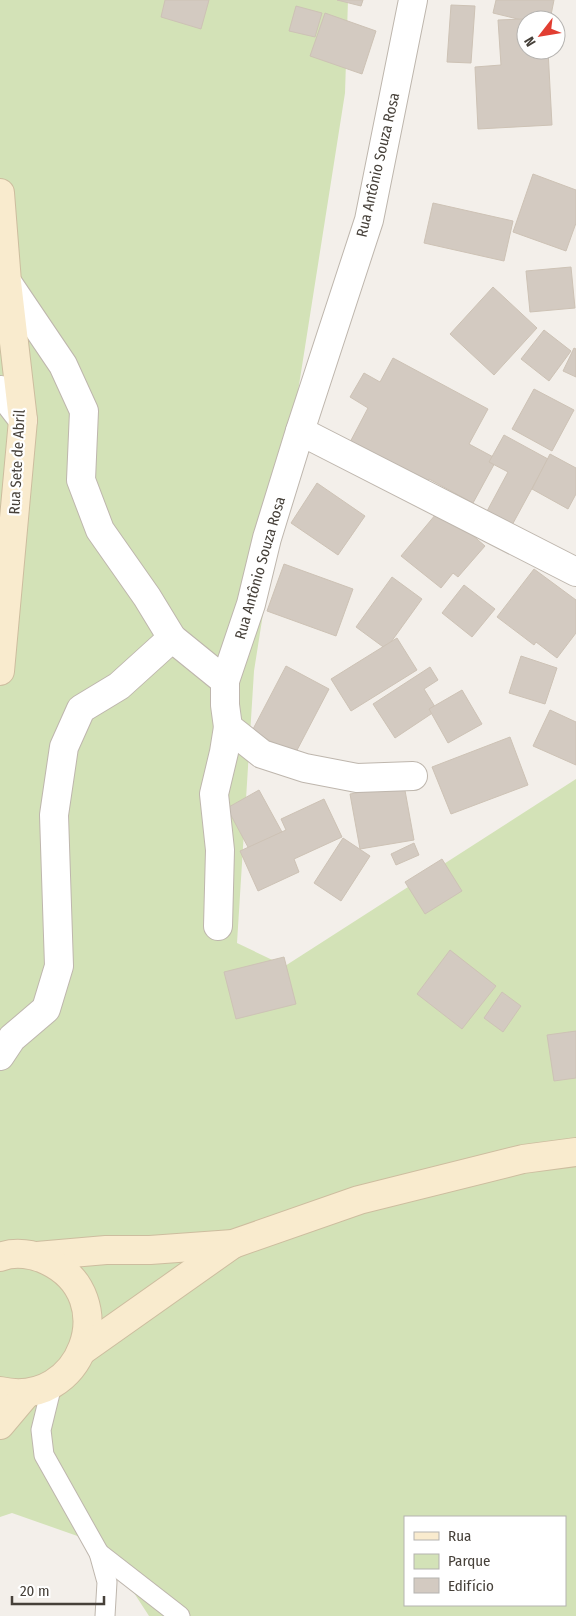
<svg xmlns="http://www.w3.org/2000/svg" width="576" height="1616" font-family="'Fira Sans Condensed',sans-serif">
<rect width="100%" height="100%" fill="#f3efea"/>
<!-- green -->
<path fill="#d3e2b7" fill-rule="evenodd" d="M0 0H348L345 93 254 671 237 943 285 966 576 779V1616H149L103 1545 12 1513 0 1517ZM405 1517H565V1605H405Z"/>
<!-- building -->
<g fill="#d3cac1" stroke="#cdc2b5">
<polygon points="165,0 209,0 201,29 161,17"/>
<polygon points="337,0 363,0 361,6"/>
<polygon points="496,0 554,0 550,20 526,21 493,13"/>
<polygon points="451,5 475,6 471,63 447,62"/>
<polygon points="296,6 322,13 315,37 289,31"/>
<polygon points="325,13 376,31 362,74 310,56"/>
<polygon points="547,18 547,20 526,20 526,50 548,50 552,125 478,129 475,67 501,65 498,20"/>
<polygon points="533,174 576,190 576,223 566,251 513,232"/>
<polygon points="433,203 513,221 504,261 424,243"/>
<polygon points="571,267 575,308 530,312 526,271"/>
<polygon points="493,287 537,328 494,375 450,334"/>
<polygon points="544,330 571,351 549,381 521,359"/>
<polygon points="574,348 576,349 576,377 563,371"/>
<polygon points="393,358 488,409 469,444 497,459 473,503 429,479 425,488 348,446 368,408 350,397 364,373 380,382"/>
<polygon points="534,389 574,410 552,451 512,429"/>
<polygon points="504,435 548,459 511,527 486,513 508,472 489,462"/>
<polygon points="550,454 576,468 576,494 568,509 532,489"/>
<polygon points="317,483 365,516 338,555 291,523"/>
<polygon points="441,508 485,546 458,577 453,573 441,588 401,556"/>
<polygon points="284,564 353,589 336,636 267,611"/>
<polygon points="534,569 576,600 576,633 557,658 536,642 534,645 497,617"/>
<polygon points="392,577 422,599 386,649 356,627"/>
<polygon points="464,585 495,609 472,637 442,613"/>
<polygon points="397,638 417,670 351,711 331,679"/>
<polygon points="521,656 557,668 545,704 509,693"/>
<polygon points="286,666 329,689 295,754 252,731"/>
<polygon points="430,667 438,680 424,689 437,710 395,738 373,704"/>
<polygon points="462,690 482,724 448,743 429,709"/>
<polygon points="550,710 576,722 576,765 533,746"/>
<polygon points="510,737 528,785 451,814 432,767"/>
<polygon points="404,785 414,840 360,849 350,794"/>
<polygon points="259,790 282,832 249,849 227,808"/>
<polygon points="324,799 342,837 294,859 299,872 258,891 240,851 286,830 281,819"/>
<polygon points="343,838 370,856 341,901 314,883"/>
<polygon points="414,843 419,855 396,865 391,854"/>
<polygon points="442,859 462,891 425,914 405,882"/>
<polygon points="450,950 496,986 462,1029 417,994"/>
<polygon points="284,957 296,1004 236,1019 224,972"/>
<polygon points="502,992 521,1006 503,1032 484,1018"/>
<polygon points="576,1031 576,1078 554,1081 547,1035"/>
</g>
<g fill="none" stroke-linecap="round" stroke-linejoin="round">
<!-- service casing -->
<g stroke="#beb6ad" stroke-width="21">
<g id="service">
<polyline points="52,1385 41,1430 44,1455 99,1553 107,1582 105,1616"/>
<polyline points="99,1553 180,1616"/>
</g>
</g>
<!-- minor casing -->
<g stroke="#beb6ad" stroke-width="30">
<g id="minor">
<polyline points="7,282 63,365 84,411 81,480 100,530 147,597 172,638 225,681 251,604 267,538 300,431 369,220 413,0"/>
<polyline points="300,431 576,572"/>
<polyline points="225,681 225,705 228,727 262,754 305,768 357,778 413,776"/>
<polyline points="218,926 220,850 214,794 224,752 228,727"/>
<polyline points="0,1056 12,1038 46,1009 59,966 54,815 64,747 81,709 119,686 172,638"/>
</g>
</g>
<!-- tertiary casing -->
<g stroke="#beb6ad" stroke-width="30">
<polyline id="tertiary" points="0,390 23,420"/>
</g>
<!-- secondary casing -->
<g stroke="#cdbd9f" stroke-width="30">
<g id="secondary">
<polyline points="0,193 7,282 23,420 0,671"/>
<polyline points="37,1256 106,1250 150,1250 233,1244 359,1200 523,1159 576,1152"/>
<path d="M0 1257C15 1251 34 1254 48 1261 123 1297 82 1410 0 1391"/>
<polyline points="83,1350 233,1244"/>
<polyline points="0,1425 27,1393"/>
</g>
</g>
<!-- service -->
<use href="#service" stroke="#fff" stroke-width="19"/>
<!-- minor -->
<use href="#minor" stroke="#fff" stroke-width="28"/>
<!-- tertiary -->
<use href="#tertiary" stroke="#fff" stroke-width="28"/>
<!-- secondary -->
<use href="#secondary" stroke="#f9ebce" stroke-width="28"/>
</g>
<g text-anchor="middle" stroke-width="4.5" stroke-linejoin="round" paint-order="stroke">
<!-- street labels -->
<g font-size="15" fill="#464039" stroke="#fff">
<text transform="translate(378 165) rotate(-77)" y="5">Rua Antônio Souza Rosa</text>
<text transform="translate(17 462) rotate(-87)" y="5">Rua Sete de Abril</text>
<text transform="translate(260 568) rotate(-74)" y="5">Rua Antônio Souza Rosa</text>
</g>
</g>
<!-- legend -->
<rect x="404" y="1516" width="162" height="90" fill="#ffffff" stroke="#b5b3b0"/>
<rect x="414" y="1532" width="25" height="8" fill="#f9ebce" stroke="#b5b3b0"/>
<text x="448" y="1541" font-size="15" fill="#464039">Rua</text>
<rect x="414" y="1554" width="25" height="15" fill="#d3e2b7" stroke="#b5b3b0"/>
<text x="448" y="1566" font-size="15" fill="#464039">Parque</text>
<rect x="414" y="1578" width="25" height="15" fill="#d3cac1" stroke="#b5b3b0"/>
<text x="448" y="1591" font-size="15" fill="#464039">Edifício</text>
<!-- north arrow -->
<g transform="translate(541 35) rotate(239)"><circle r="24" fill="#ffffff" stroke="#b5b3b0"/>
<path d="M0-4L9 19L0 12L-9 19Z" fill="#e13e32"/>
<text y="-8" font-size="14" font-weight="bold" text-anchor="middle" fill="#464039">N</text>
</g>
<!-- scale -->
<path d="M12 1596v8h92v-8" fill="none" stroke="#464039" stroke-width="2.5"/>
<text x="20" y="1596" font-size="15" fill="#464039" stroke="#ffffff" stroke-width="4" paint-order="stroke">20 m</text>
</svg>
